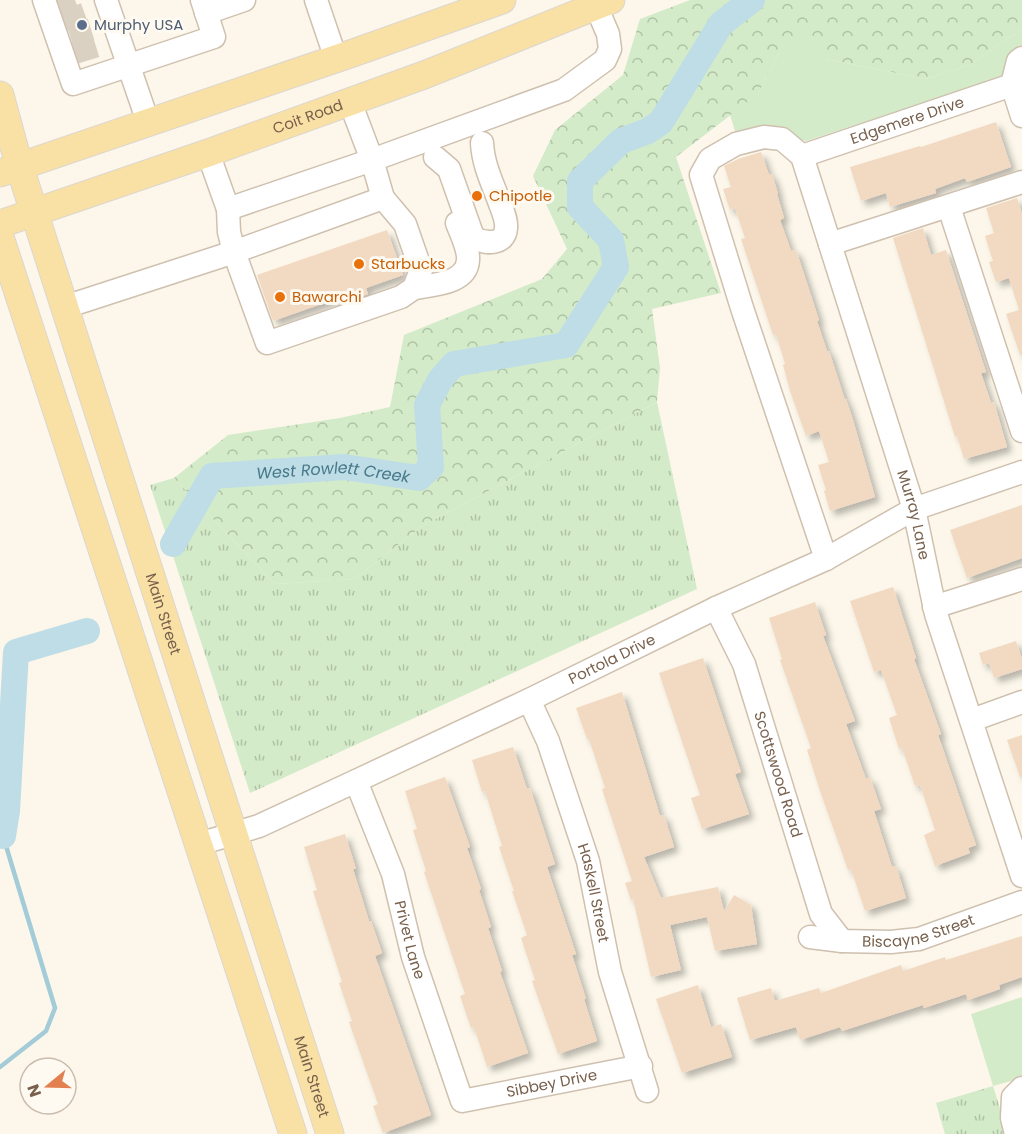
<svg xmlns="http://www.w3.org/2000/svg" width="1022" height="1134" font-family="Poppins,sans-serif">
<defs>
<pattern id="grass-tufts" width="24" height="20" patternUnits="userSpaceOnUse" patternTransform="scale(1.5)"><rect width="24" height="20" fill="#d3ebc8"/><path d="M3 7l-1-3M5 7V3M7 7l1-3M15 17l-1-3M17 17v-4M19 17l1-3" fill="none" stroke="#b0c2a5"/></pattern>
<pattern id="forest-crowns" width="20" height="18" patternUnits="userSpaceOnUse" patternTransform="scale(1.5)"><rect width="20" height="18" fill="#d3ebc8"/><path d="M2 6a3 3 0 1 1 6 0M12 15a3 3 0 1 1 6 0" fill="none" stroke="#b0c2a5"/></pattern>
<filter id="shadow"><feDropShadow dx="5" dy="5" stdDeviation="3" flood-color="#0004"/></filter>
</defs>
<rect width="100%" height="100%" fill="#fcf7ea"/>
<!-- grass -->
<g fill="url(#grass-tufts)">
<polygon points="657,402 697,589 250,793 150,485 174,478 275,584 354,579 422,526"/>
<polygon points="993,1086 1008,1134 945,1134 936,1103"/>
</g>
<!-- forest -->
<polygon fill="url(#forest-crowns)" points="690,0 1022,0 1022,30 1009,37 972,64 926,79 826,59 779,53 758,94 676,157 721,293 652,309 660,368 657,402 422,526 354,579 275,584 174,478 228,435 340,418 390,407 404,335 542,279 567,249 533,176 555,130 623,75 640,19"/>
<!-- park -->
<g fill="#d3ebc8">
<polygon points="809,29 826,59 926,79 972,64 1009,37 1022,30 1022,58 1002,77 806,141 735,131 730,115 758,94 779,53"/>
<polygon points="1022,997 1022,1078 993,1086 971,1014"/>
</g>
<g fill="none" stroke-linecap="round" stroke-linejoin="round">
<!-- stream -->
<polyline stroke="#a4cbd8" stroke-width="4.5" points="0,1067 46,1031 55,1008 3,836"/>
<!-- river -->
<g stroke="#bedde6" stroke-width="26">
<path id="s1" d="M173 544 212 476 344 467 419 478 431 467 427 405 440 380 454 364 566 345 616 267 611 240 580 207V181L621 141 648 131 661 122 721 24 752 0"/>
<polyline points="3,836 7,811 16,652 87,631"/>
</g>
</g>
<!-- building -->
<g fill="#f2d9c2" filter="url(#shadow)">
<polygon points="996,122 1011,167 967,182 965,178 935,189 936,193 890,207 886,193 861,201 850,167 920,146 921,147"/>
<polygon points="761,152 769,175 772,174 778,194 777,194 784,218 780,220 791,251 796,250 819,320 817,321 827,351 829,351 845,400 846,399 853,420 875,497 830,511 824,491 826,490 818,465 829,462 819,431 806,436 790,391 783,365 785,364 776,334 773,335 741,239 745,238 735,208 730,210 723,189 731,187 724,166 738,159"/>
<polygon points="1017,198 1022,214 1022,355 1020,355 1006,314 1019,310 1009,278 996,282 989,262 993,261 985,236 994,233 986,208"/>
<polygon points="923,228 931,255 946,250 986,372 981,373 991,403 994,402 1007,447 964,459 957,436 955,437 893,238"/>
<polygon points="387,230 403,275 366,288 368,294 349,301 347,295 273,321 257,275"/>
<polygon points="1022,505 1022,558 967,578 950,530"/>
<polygon points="893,587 916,658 914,659 941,734 938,735 976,845 968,848 970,853 935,866 924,835 935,830 920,785 915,786 902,748 899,749 889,718 897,715 881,670 874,672 850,601"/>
<polygon points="815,602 826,635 823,636 855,721 846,724 866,779 870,777 881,809 874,811 892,867 896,866 906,898 865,911 851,869 848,870 821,794 807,750 811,748 780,660 782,659 769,618"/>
<polygon points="1016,641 1022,659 1022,669 994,678 989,663 983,665 979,653"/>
<polygon points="703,658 741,772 735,774 749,814 702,829 691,798 700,795 659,673"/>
<polygon points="622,692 660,816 664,815 674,847 644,857 661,898 718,887 724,911 734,895 751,905 757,944 715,951 707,917 670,925 681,970 651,977 633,899 631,900 625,883 632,881 602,789 605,788 589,739 587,739 576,708"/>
<polygon points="1022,735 1022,777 1020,777 1007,740"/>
<polygon points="513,747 527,789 530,788 555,864 547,867 576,954 572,955 586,999 584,999 597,1041 558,1054 532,981 535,980 521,938 527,935 512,891 514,891 499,847 502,846 485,791 482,792 472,760"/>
<polygon points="445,777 470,847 467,848 481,889 479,890 491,927 488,928 502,971 500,972 528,1053 487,1067 474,1027 471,1028 460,996 465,994 424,872 426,871 413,830 417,829 405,791"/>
<polygon points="345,834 356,869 353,869 369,921 371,921 382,953 375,956 431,1115 383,1133 373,1106 378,1104 349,1022 352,1021 339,983 342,982 313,891 317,890 304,847"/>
<polygon points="1022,936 1022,977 999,985 1000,989 968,1000 966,994 924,1008 923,1005 842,1031 840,1027 800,1040 796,1027 750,1040 737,998 771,988 775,1001 819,988 821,993 901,965 903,971 945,957 946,960"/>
<polygon points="698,985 711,1027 721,1024 732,1057 682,1073 656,999"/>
</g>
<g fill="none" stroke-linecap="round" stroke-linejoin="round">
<!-- minor-tunnel -->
<g stroke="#dbd1c3" stroke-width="22" stroke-dasharray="22 11" stroke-linecap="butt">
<polyline points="59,6 75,0"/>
<polyline points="64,21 89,12"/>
<polyline points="70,36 95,28"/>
<polyline points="75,53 101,45"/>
</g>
<!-- minor casing -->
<g stroke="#cfc0af" stroke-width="25">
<g id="minor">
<polyline points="44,0 73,84 214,37 202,0"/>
<polyline points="106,0 148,122"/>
<polyline points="316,0 336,59"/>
<polyline points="206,13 244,0"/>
<polyline points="1012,85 1022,116"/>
<polyline points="1012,85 1018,61 1022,58"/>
<polyline points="350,102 372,160 383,198"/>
<path id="s2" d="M802 156 914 509 936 614 1022 876"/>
<polyline points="802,156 782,139 764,137 736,144 710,159 701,175 742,308 826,559"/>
<path id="s3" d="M802 156 1012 85"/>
<path d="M435 157 449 169 473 237C484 244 505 246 506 228 507 219 502 210 499 201 492 182 483 164 482 143"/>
<polyline points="949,207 1022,431"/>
<polyline points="228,209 372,160 564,90 605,60 610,49 608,34 596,6"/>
<polyline points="830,244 1022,182"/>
<path d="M414 288C431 285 467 284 468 260 469 249 461 234 457 223"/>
<polyline points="65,307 234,252 383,198 405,224 421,270 414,288 401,297 267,343 234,252 229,232 228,209 208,153"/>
<polyline points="934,607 1022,579"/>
<path id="s4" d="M716 608 744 664 821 914 842 941"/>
<path id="s5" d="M529 700 548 741 588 861 610 972 647 1091"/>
<polyline points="972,720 1022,702"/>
<path id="s6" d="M356 781 393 874 413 957 462 1101 641 1066"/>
<path id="s7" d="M199 844 259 826 356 781 529 700 716 608 826 559 914 509 1022 472"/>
<path id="s8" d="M810 937 842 941 891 942 919 939 1022 902"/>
<polyline points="1016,1134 1012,1118 1013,1097 1022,1088"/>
</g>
</g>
<!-- major casing -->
<g stroke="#dcd6d1" stroke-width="29">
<g id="major">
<path id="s9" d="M0 95 19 165 330 1134"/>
<polyline points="0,173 353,53 502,0"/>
<path id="s10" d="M0 224 208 153 424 75 611 0"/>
<polyline points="0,237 293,1134"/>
</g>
</g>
<!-- minor -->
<use href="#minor" stroke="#fff" stroke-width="22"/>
<!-- major -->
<use href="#major" stroke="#f9e1a5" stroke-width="27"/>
</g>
<!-- markers -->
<circle fill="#5c6f8a" stroke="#fffaf1" stroke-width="2" cx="82" cy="25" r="6"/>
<g fill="#e8710a" stroke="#fffaf1" stroke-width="2">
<circle cx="477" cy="196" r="6"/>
<circle cx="359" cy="264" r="6"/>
<circle cx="280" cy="297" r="6"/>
</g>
<g text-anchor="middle" stroke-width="6" stroke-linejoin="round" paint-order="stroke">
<!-- service labels -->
<g font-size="15" fill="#4e5e75" stroke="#fffaf1" text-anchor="start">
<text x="94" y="30">Murphy USA</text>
</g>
<!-- street labels -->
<g font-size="15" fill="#78604d" stroke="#fffaf1">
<text dy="5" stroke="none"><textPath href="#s10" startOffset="326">Coit Road</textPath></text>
<text dy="5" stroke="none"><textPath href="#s3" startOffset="111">Edgemere Drive</textPath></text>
<text dy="5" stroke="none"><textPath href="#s2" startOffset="376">Murray Lane</textPath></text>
<text dy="5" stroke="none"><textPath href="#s9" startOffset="544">Main Street</textPath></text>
<text dy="5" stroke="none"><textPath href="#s7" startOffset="453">Portola Drive</textPath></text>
<text dy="5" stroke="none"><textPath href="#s4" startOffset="178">Scottswood Road</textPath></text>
<text dy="5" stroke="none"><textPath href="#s5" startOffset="204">Haskell Street</textPath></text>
<text dy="5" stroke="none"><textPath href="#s8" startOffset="110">Biscayne Street</textPath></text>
<text dy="5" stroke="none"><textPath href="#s6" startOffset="168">Privet Lane</textPath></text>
<text dy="5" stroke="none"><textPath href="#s9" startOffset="1030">Main Street</textPath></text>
<text dy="5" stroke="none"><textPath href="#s6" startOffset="429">Sibbey Drive</textPath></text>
</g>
<!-- food labels -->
<g font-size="15" fill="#c56008" stroke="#fffaf1" text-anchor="start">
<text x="489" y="201">Chipotle</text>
<text x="371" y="269">Starbucks</text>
<text x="292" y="302">Bawarchi</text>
</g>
<!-- water labels -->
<g font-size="16" font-style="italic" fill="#47798b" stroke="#fffaf1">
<text dy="6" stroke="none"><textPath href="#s1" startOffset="200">West Rowlett Creek</textPath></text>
</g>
</g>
<!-- north arrow -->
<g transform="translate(48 1086) rotate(251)"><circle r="28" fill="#fffaf1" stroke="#c9bcaf" stroke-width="1.5"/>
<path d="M0-4.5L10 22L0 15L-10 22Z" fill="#e38052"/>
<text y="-9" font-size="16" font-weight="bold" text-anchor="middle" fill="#78604d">N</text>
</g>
</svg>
